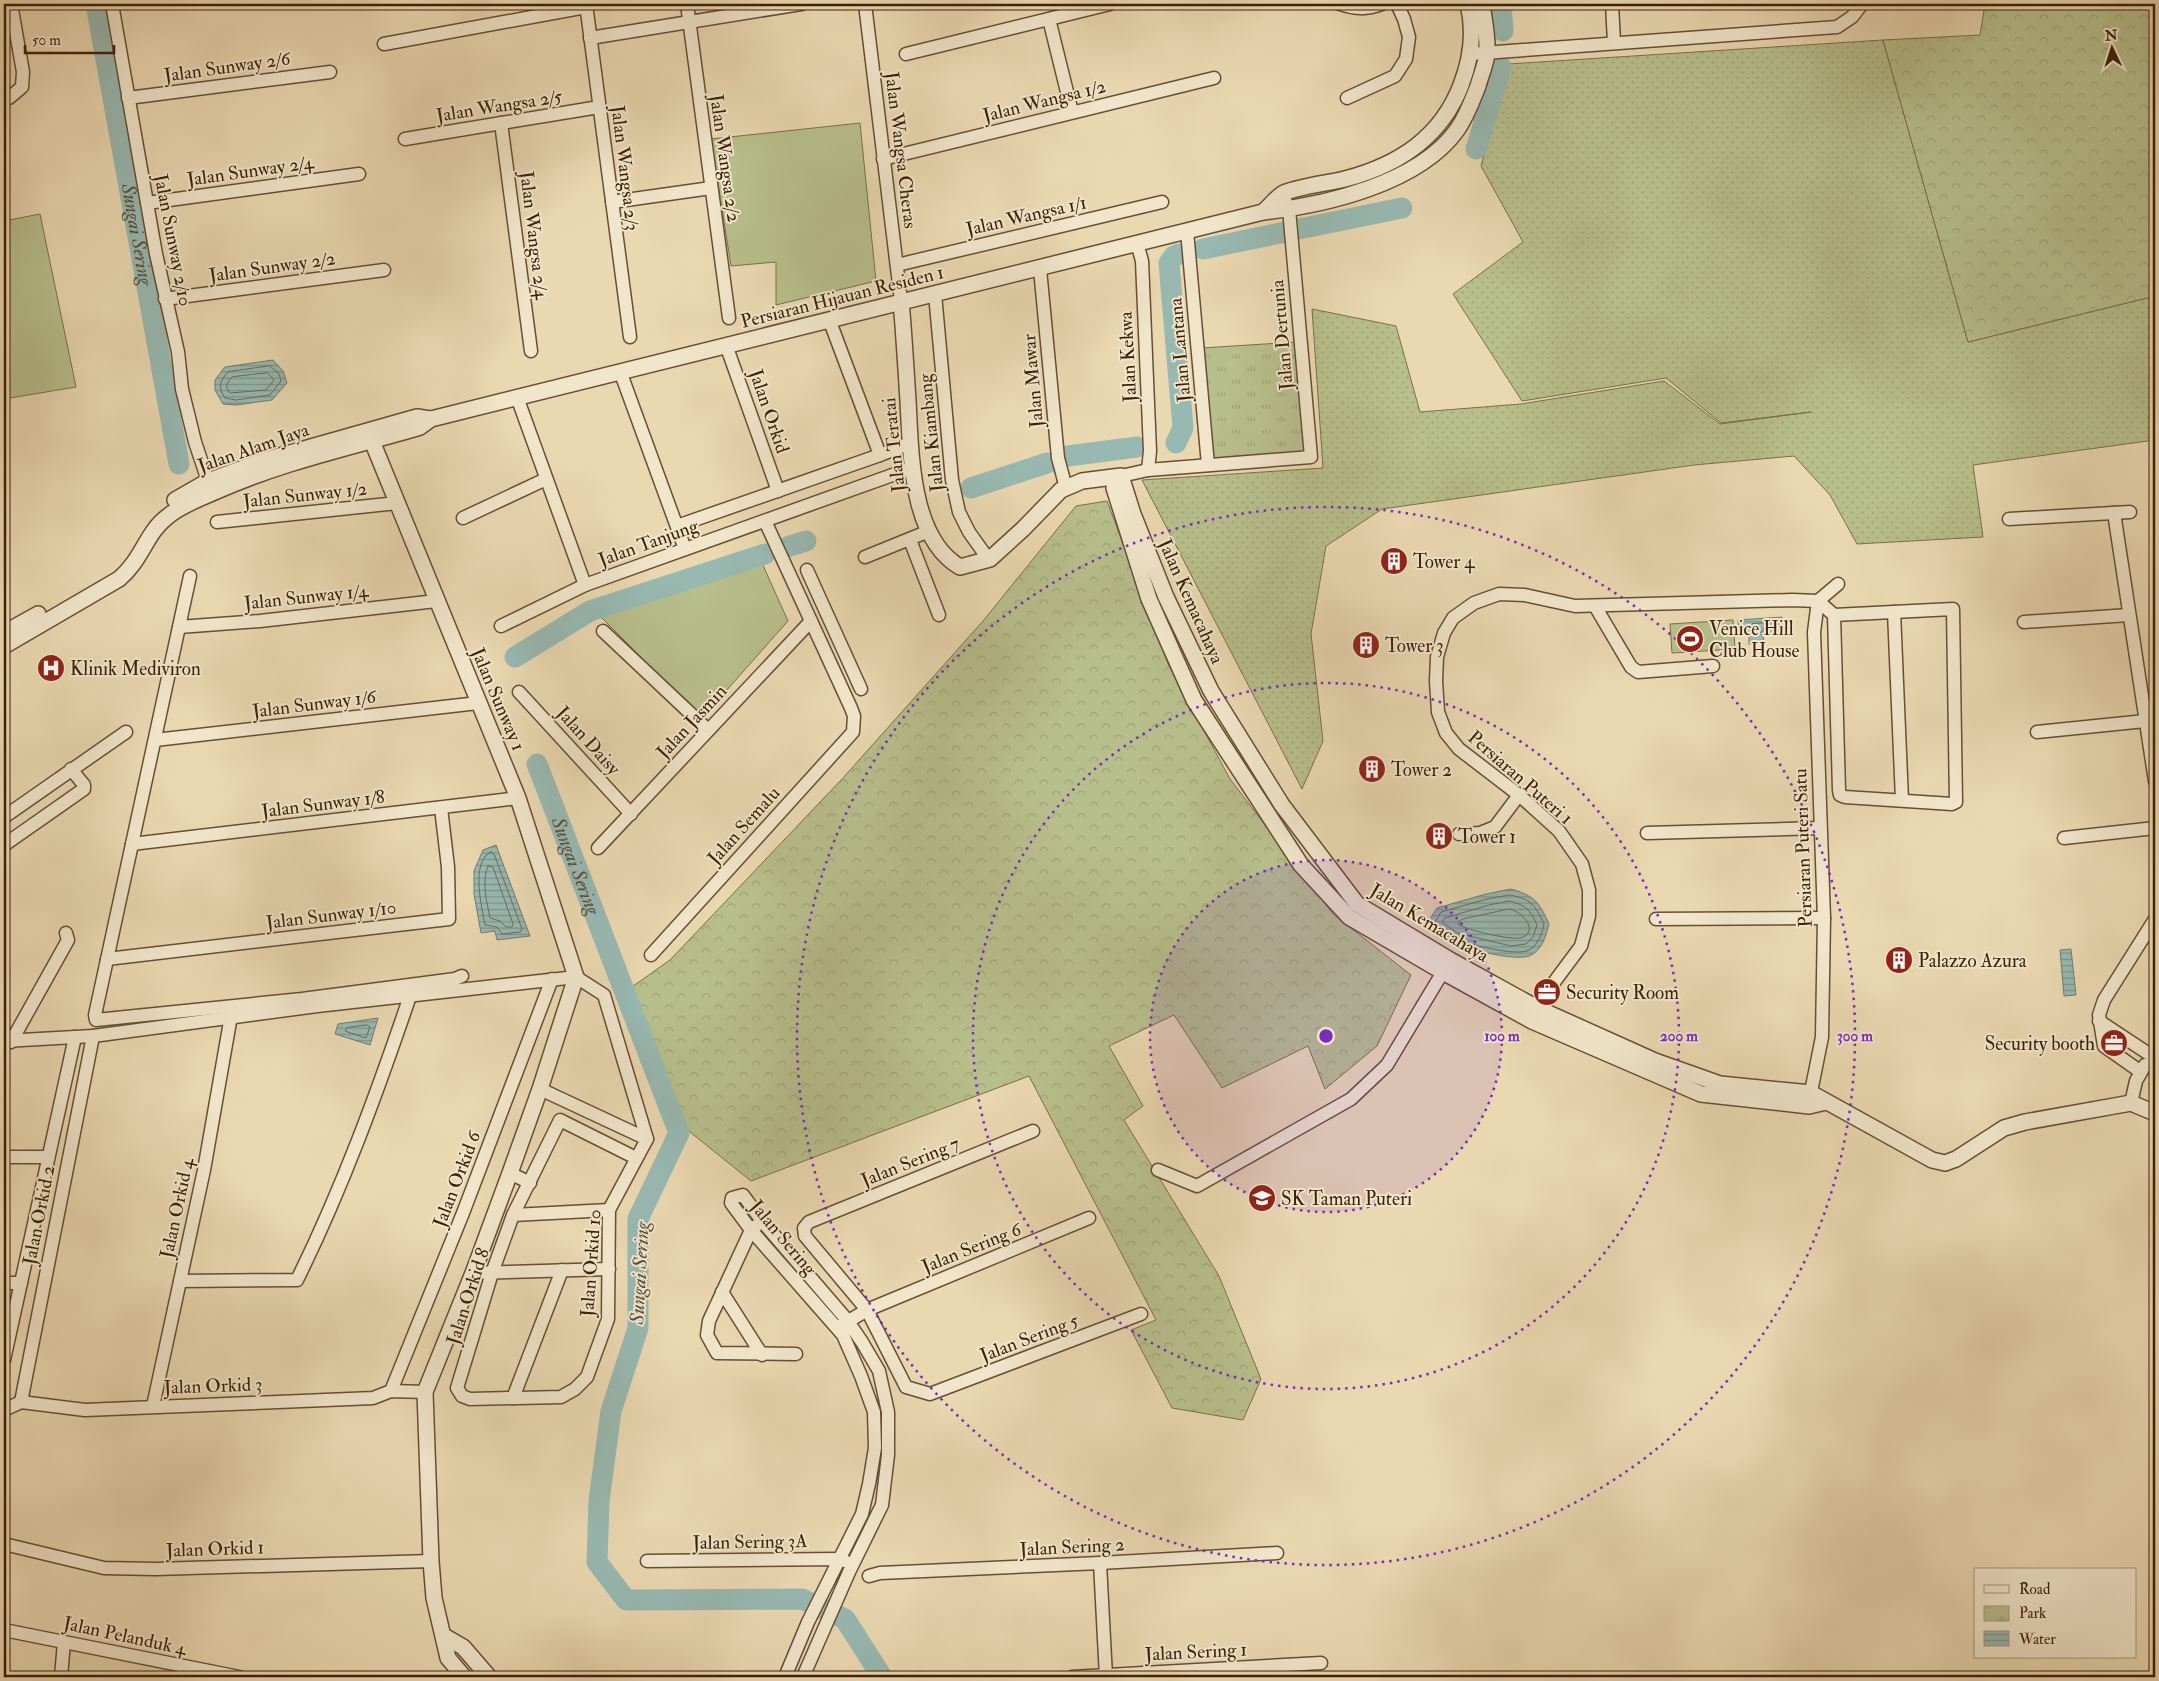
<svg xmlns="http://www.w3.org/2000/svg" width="2159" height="1681" font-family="'IM FELL Double Pica',serif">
<defs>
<pattern id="grass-dots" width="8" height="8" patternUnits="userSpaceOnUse" patternTransform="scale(1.25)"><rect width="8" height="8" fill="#b7bf8c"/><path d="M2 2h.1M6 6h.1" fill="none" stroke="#9ea477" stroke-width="1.8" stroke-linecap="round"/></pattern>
<pattern id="forest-crowns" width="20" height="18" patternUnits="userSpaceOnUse" patternTransform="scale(1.25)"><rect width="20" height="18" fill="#b7bf8c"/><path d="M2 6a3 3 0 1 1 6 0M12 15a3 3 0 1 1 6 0" fill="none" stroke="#9ea477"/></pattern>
<pattern id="park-tufts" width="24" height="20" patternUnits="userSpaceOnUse" patternTransform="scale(1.25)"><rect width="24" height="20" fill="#b7bf8c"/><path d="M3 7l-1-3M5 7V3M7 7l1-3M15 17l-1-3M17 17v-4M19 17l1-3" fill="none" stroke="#9ea477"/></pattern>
<pattern id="water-rules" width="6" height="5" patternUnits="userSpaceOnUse" patternTransform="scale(1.25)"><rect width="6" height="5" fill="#98b9b2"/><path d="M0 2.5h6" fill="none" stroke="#7d968f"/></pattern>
</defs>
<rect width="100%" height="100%" fill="#ead8b1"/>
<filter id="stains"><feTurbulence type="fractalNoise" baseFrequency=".004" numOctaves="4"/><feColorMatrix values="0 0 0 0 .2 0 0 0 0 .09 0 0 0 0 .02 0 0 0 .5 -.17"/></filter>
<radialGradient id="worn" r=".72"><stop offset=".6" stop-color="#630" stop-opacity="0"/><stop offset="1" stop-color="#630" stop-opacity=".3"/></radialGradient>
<!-- grass -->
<polygon fill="url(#grass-dots)" stroke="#7a704a" points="1883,40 1968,342 2155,296 2155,440 1973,465 1983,537 1857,544 1830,495 1794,456 1694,465 1382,509 1326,546 1311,634 1323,741 1302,789 1142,480 1323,468 1312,309 1396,326 1420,412 1521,404 1664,381 1720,424 1811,412 1721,423 1666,378 1522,401 1453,294 1523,242 1481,166 1508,64"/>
<!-- forest -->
<g fill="url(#forest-crowns)" stroke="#7a704a">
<polygon points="1985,4 2155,4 2155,296 1968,342 1883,40 1980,35"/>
<polygon points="1107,501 1169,666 1230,779 1333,914 1411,975 1377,1046 1325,1089 1308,1046 1222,1088 1174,1015 1109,1046 1143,1106 1124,1120 1219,1276 1261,1379 1243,1420 1172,1408 1131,1330 1156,1320 1029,1076 751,1181 685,1128 629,989 670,960 843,778 983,621 1076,506"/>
</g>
<!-- park -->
<polygon fill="url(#park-tufts)" stroke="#7a704a" points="1296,342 1307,454 1211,461 1202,348"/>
<!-- pitch -->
<g fill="#b7bf8c" stroke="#7a704a">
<polygon points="860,123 876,281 776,305 776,262 731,266 711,139"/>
<polygon points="40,214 76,387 4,399 4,221"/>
<polygon points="761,561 788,621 702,718 599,615"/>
<polygon points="1733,620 1735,649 1672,653 1670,624"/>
</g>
<!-- water -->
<g fill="url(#water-rules)" stroke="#747c6e">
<polygon points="273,360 283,371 287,383 272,400 236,405 223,404 215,390 215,380 225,367"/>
<polygon points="1782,617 1784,634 1763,635 1764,643 1749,644 1749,633 1739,633 1738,620"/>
<polygon points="496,845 530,936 497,940 495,931 481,933 474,894 474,871 483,850"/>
<path d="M1511 889C1535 896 1539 902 1549 924 1546 936 1542 951 1529 956 1511 962 1446 945 1434 931 1432 928 1430 923 1429 920L1437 908 1486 894Z"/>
<polygon points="2071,949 2076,995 2064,996 2060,950"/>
<polygon points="378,1018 370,1045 335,1034 338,1024"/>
</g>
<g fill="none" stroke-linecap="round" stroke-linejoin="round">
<!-- shore -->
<g stroke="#6a6c5d" stroke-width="1">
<path d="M270 366 279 374 281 381 270 395 236 400 225 398C218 387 219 382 228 372Z"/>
<path d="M268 373 274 380 266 390 230 393C225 387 226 383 232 377Z"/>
<polygon points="1775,622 1778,624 1777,629 1763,630 1757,636 1750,627 1752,624"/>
<path d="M491 852 494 854 522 929 520 932 502 934 497 927 485 925C482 908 470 861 491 852Z"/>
<path d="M488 866 493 867 513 924 512 927H506L500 921 490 918C487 902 481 882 488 866Z"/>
<path d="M1510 895C1531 899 1535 905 1544 924 1542 934 1538 945 1529 950 1516 957 1469 944 1456 939 1448 936 1439 929 1435 922L1441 912 1487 899Z"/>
<path d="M1510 901C1525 905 1531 910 1537 925L1533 937 1526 944 1511 946 1457 933 1442 922 1445 918 1489 905Z"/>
<path d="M1510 909C1525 913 1539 933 1520 938 1510 940 1466 930 1458 924L1459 921 1463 919Z"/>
<polygon points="367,1025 370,1027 366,1038 345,1031 347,1028"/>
</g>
<!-- river -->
<g stroke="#98b9b2" stroke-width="21">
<path id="s1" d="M96 4 179 464"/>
<polyline points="1501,4 1503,31"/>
<polyline points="1476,149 1501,67"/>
<polyline points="1299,229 1402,208"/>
<polyline points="1203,249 1285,232"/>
<polyline points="1176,443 1183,428 1169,263 1174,256 1180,254"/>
<polyline points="1068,456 1137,447"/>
<polyline points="971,488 1047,463"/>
<polyline points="787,547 806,541"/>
<polyline points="515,657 590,611 765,554"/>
<path id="s2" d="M537 764 679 1133 638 1219V1328L611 1411 599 1501 597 1562 626 1600 802 1599 845 1619 882 1677"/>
</g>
<!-- minor casing -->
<g stroke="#684e32" stroke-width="15">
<g id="minor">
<polyline points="112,4 156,254 178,352 182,389 195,442 208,481 215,485"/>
<polyline points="586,4 630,337"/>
<polyline points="687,4 729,318"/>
<polyline points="865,4 901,301"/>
<path d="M1340 4C1355 9 1366 10 1382 4"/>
<polyline points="1612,4 1614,42"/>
<polyline points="1049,19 1072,112"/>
<polyline points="590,38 801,4"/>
<polyline points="384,44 586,7"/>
<polyline points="906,54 1110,4"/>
<polyline points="1470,54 1837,27 1852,17 1862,4"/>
<polyline points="128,98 330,72"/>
<polyline points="1347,98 1395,76 1406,59 1409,37 1404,19 1397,4"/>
<polyline points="4,99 9,98 22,87 23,72 11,4"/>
<polyline points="501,123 531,351"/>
<polyline points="405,139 599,107"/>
<polyline points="883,159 1214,78"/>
<polyline points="612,202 711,188"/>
<polyline points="147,203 359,174"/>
<polyline points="1187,231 1208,465"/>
<polyline points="1137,243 1142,261 1150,451 1148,470"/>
<polyline points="897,265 1162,202"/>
<polyline points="1040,269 1058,458 1066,488"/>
<polyline points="935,294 952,480 959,512 969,532 989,560"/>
<polyline points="165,299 384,270"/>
<polyline points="829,319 880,455"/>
<polyline points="726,345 778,491"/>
<polyline points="620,371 685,549"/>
<polyline points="517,397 585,585"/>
<polyline points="1121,476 1148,470 1311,457 1289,209 1285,200"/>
<polyline points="2114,513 2155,781"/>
<polyline points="463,518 546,479"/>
<polyline points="2009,519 2130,512"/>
<polyline points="217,522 397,503"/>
<polyline points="677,526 880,455 911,443"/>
<polyline points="910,540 939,615"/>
<polyline points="865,557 929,531"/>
<polyline points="807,570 861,689"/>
<polyline points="190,576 95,1015 96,1020 302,999 455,979 462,976"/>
<polyline points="1818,601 1834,615 1839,790 1840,795 1845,797 1952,804 1956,802 1953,609 1834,615"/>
<polyline points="1818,601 1838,584"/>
<polyline points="1595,606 1631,667 1638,672 1713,666"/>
<polyline points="1894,612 1902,800"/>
<polyline points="2024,622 2129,615"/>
<polyline points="501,626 585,585 912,468"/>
<polyline points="179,627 260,621 436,601"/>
<polyline points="603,631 708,730"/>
<polyline points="519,692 631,814"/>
<polyline points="2037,732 2145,721"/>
<polyline points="155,740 478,703"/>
<polyline points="4,817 126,732"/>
<polyline points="1647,833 1820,828"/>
<polyline points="1459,834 1480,833 1495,827 1519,795"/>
<polyline points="2064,838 2155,828"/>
<polyline points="132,844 518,798"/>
<polyline points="4,845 84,789 84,785 71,769"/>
<polyline points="598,848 811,621"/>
<polyline points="1656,919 1824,918"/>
<polyline points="651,955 853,732 854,716 851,708 765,521"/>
<polyline points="107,959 449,919 448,867 441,808"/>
<polyline points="1534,1017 1552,985 1581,946 1589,916 1589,890 1582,864 1559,831 1519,795 1459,749 1446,733 1438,712 1436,681 1437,657 1444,633 1453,618 1474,603 1499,594 1525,595 1575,606 1792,600 1818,601"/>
<polyline points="2099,1021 2152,1056"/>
<polyline points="4,1041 93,1036 317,1006 576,977 604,995 647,1139 609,1210 608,1319 587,1377 575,1389 561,1397 470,1399 462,1396 457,1388 492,1273 513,1215 560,1120 636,1158"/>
<polyline points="11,1042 68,940 66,933"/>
<polyline points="2141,1072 2104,1046 2099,1015 2104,1000 2155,919"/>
<polyline points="540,1089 647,1139"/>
<polyline points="1809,1102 1822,1037 1824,918 1814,632 1818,601"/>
<polyline points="2131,1103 2136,1081 2145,1065"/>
<polyline points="1033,1131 809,1222 804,1228 805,1236 867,1310 906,1387 930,1394 1141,1314"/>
<polyline points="4,1157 48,1157"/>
<polyline points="1158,1170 1197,1186 1351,1099 1387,1065 1447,965"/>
<polyline points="510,1173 530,1183"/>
<polyline points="513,1215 609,1210"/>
<polyline points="756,1226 751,1230 709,1321 707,1335 717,1353 796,1354"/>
<polyline points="473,1273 609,1269"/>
<path d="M180 1281 297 1280C342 1189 377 1093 410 996"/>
<polyline points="4,1283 21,1283"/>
<polyline points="722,1292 762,1355"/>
<polyline points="842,1325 867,1310 1089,1218"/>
<polyline points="4,1360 75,1037"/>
<polyline points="391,1391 463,1213 552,979"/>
<polyline points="513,1398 562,1270"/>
<polyline points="21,1402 93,1036"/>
<polyline points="153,1406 204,1170 231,1016"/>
<polyline points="4,1410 21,1402 85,1410 373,1398 391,1391 425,1392"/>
<polyline points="4,1544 104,1568 155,1569 431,1561"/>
<polyline points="647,1561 839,1559 845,1561"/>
<polyline points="1100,1563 1106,1677"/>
<polyline points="869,1576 880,1573 1100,1563 1277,1553"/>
<polyline points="4,1630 239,1677"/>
<polyline points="61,1677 64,1642"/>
<polyline points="785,1677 808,1622 862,1514 869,1484 875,1448 874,1412 861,1376 843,1335 751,1230 731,1203 732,1198 743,1195 762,1221 847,1320 862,1342 879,1371 888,1412 888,1455 882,1505 849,1572 803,1677"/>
<polyline points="1072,1677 1321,1663"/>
</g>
</g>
<!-- tertiary casing -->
<g stroke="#684e32" stroke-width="18">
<g id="tertiary">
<path d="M1263 212C1269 207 1275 199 1282 194 1294 187 1330 183 1345 179 1398 165 1441 138 1461 85 1471 59 1475 32 1468 4"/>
<path d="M901 301C904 335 906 368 908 401 911 452 910 538 960 567L990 559 1023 529 1061 490 1082 481 1121 476 1133 514 1166 597 1211 691 1282 805 1357 904 1450 960 1537 1008 1655 1061 1720 1084 1811 1093 1932 1160 1945 1163 1956 1159 2004 1128 2025 1122 2131 1103 2155 1113"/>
<polyline points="372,441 518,798 576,977 540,1089 510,1173 473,1273 425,1392 431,1561 434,1598 448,1658 464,1677"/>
<polyline points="1114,488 1149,599 1194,700 1301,865 1349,917 1443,972 1532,1021 1701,1094 1809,1106 1826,1102"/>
<polyline points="175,500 208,481 265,460 417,417 430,419"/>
<polyline points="4,633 38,614"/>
<path d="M4 646 119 579C142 560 146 533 167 517 181 505 201 498 217 491 282 462 352 447 420 427L431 419 1263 212C1325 205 1418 184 1457 130 1467 116 1472 101 1478 86 1481 75 1486 64 1487 53 1488 37 1484 19 1482 4"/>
<polyline points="444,1636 463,1647 489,1677"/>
</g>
</g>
<!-- minor -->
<use href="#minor" stroke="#f1e6cc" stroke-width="12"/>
<!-- tertiary -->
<use href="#tertiary" stroke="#f1e6cc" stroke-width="15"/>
</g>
<!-- distance rings -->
<circle cx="1326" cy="1036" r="176" fill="#7b2cbf" fill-opacity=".12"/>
<g fill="none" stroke="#7b2cbf" stroke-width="2.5" stroke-dasharray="2.5 5">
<circle cx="1326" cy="1036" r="176"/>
<circle cx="1326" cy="1036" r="353"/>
<circle cx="1326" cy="1036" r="529"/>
</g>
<!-- icons -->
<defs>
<g id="building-disc" transform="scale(1.4375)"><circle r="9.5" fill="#8f2418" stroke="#f1e6cc"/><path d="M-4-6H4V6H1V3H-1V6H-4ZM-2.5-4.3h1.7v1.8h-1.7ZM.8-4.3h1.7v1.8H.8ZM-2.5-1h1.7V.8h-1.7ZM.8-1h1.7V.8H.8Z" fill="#fff"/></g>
<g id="stadium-disc" transform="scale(1.4375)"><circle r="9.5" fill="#8f2418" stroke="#f1e6cc"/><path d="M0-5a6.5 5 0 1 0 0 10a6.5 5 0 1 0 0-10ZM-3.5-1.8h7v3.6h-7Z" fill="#fff"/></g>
<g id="hospital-disc" transform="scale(1.4375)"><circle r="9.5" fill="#8f2418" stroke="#f1e6cc"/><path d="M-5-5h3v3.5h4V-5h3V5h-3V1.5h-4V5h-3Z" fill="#fff"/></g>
<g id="office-disc" transform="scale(1.4375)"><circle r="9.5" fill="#8f2418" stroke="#f1e6cc"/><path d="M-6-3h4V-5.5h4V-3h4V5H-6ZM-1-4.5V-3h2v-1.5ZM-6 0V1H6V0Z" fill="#fff"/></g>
<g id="school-disc" transform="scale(1.4375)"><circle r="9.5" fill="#8f2418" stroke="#f1e6cc"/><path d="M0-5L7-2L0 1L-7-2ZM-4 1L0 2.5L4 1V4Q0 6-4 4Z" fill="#fff"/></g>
</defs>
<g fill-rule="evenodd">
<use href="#building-disc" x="1394" y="561"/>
<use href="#stadium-disc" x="1690" y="639"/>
<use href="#building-disc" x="1366" y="645"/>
<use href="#hospital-disc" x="51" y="668"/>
<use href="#building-disc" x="1372" y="769"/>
<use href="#building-disc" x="1439" y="836"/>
<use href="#building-disc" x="1899" y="960"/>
<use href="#office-disc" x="1547" y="992"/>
<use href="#office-disc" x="2114" y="1043"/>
<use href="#school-disc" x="1262" y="1198"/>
</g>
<g text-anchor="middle" stroke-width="4" stroke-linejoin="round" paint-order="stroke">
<!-- street labels -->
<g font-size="19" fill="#3d2008" stroke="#f1e6cc">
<text transform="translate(227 66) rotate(-8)" y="7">Jalan Sunway 2/6</text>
<text transform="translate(1044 100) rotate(-14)" y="7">Jalan Wangsa 1/2</text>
<text transform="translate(499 105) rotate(-9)" y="7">Jalan Wangsa 2/5</text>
<text transform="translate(902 150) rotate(83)" y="7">Jalan Wangsa Cheras</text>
<text transform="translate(726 158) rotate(82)" y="7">Jalan Wangsa 2/2</text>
<text transform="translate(626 168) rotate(83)" y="7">Jalan Wangsa 2/3</text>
<text transform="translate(250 170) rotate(-8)" y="7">Jalan Sunway 2/4</text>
<text transform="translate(1026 215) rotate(-13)" y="7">Jalan Wangsa 1/1</text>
<text transform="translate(535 235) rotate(83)" y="7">Jalan Wangsa 2/4</text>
<text transform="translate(174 240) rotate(79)" y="7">Jalan Sunway 2/10</text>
<text transform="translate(272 266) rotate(-8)" y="7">Jalan Sunway 2/2</text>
<text transform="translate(842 296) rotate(-14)" y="7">Persiaran Hijauan Residen 1</text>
<text transform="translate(1281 335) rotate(-95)" y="7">Jalan Dertunia</text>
<text transform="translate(1179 350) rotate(-95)" y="7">Jalan Lantana</text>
<text transform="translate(1127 357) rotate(-93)" y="7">Jalan Kekwa</text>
<text transform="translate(1032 381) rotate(-95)" y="7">Jalan Mawar</text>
<text transform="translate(770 411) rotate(71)" y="7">Jalan Orkid</text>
<text transform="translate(930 433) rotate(-96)" y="7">Jalan Kiambang</text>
<text transform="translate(893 445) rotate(-96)" y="7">Jalan Teratai</text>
<text transform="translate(253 447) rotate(-19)" y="7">Jalan Alam Jaya</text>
<text transform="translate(305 494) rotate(-6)" y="7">Jalan Sunway 1/2</text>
<text transform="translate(648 542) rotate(-20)" y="7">Jalan Tanjung</text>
<text transform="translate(306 596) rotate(-6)" y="7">Jalan Sunway 1/4</text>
<text transform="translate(1192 601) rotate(66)" y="7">Jalan Kemacahaya</text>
<text transform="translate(499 699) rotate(67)" y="7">Jalan Sunway 1</text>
<text transform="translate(314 703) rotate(-7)" y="7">Jalan Sunway 1/6</text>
<text transform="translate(691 721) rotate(-47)" y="7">Jalan Jasmin</text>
<text transform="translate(589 740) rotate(48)" y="7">Jalan Daisy</text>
<text transform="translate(1521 777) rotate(41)" y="7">Persiaran Puteri 1</text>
<text transform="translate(323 803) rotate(-7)" y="7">Jalan Sunway 1/8</text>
<text transform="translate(743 825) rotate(-48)" y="7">Jalan Semalu</text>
<text transform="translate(1802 848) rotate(-92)" y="7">Persiaran Puteri Satu</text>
<text transform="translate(331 914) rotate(-7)" y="7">Jalan Sunway 1/10</text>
<text transform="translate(1430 922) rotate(31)" y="7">Jalan Kemacahaya</text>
<text transform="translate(910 1161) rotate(-22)" y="7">Jalan Sering 7</text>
<text transform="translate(456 1179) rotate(-69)" y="7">Jalan Orkid 6</text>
<text transform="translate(176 1208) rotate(-78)" y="7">Jalan Orkid 4</text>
<text transform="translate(38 1215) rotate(-79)" y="7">Jalan Orkid 2</text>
<text transform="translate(784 1237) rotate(50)" y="7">Jalan Sering</text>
<text transform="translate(971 1247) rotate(-22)" y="7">Jalan Sering 6</text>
<text transform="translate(590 1263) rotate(-86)" y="7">Jalan Orkid 10</text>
<text transform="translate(467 1296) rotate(-72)" y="7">Jalan Orkid 8</text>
<text transform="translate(1029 1337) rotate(-21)" y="7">Jalan Sering 5</text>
<text transform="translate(213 1385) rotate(-2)" y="7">Jalan Orkid 3</text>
<text transform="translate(750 1541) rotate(-1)" y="7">Jalan Sering 3A</text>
<text transform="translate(1072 1546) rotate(-3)" y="7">Jalan Sering 2</text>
<text transform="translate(215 1548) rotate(-2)" y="7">Jalan Orkid 1</text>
<text transform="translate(125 1635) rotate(12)" y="7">Jalan Pelanduk 4</text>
<text transform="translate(1196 1651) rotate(-3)" y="7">Jalan Sering 1</text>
</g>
<!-- poi labels -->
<g font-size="19" fill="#3d2008" stroke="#f1e6cc" text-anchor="start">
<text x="1413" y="568">Tower 4</text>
<text x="1709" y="635">Venice Hill<tspan x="1709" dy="22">Club House</tspan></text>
<text x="1385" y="652">Tower 3</text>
<text x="70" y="675">Klinik Mediviron</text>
<text x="1391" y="776">Tower 2</text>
<text x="1458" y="843">Tower 1</text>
<text x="1918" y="967">Palazzo Azura</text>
<text x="1566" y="999">Security Room</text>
<text x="2095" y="1050" text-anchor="end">Security booth</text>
<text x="1281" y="1205">SK Taman Puteri</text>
</g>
<!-- water labels -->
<g font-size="20" font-style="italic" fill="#584e3b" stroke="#f1e6cc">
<text dy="7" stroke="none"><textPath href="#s1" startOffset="234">Sungai Sering</textPath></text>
<text dy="7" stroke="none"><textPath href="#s2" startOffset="109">Sungai Sering</textPath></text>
<text transform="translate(639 1273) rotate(-87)" y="7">Sungai Sering</text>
</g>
</g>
<circle cx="1326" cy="1036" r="8" fill="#7b2cbf" stroke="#f1e6cc" stroke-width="2.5"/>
<g font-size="15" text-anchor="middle" font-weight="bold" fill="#7b2cbf" stroke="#f1e6cc" stroke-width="4" stroke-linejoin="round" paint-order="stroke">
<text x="1502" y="1041">100 m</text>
<text x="1679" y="1041">200 m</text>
<text x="1855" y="1041">300 m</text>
</g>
<!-- margin -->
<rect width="2159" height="1681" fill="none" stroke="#ead8b1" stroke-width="20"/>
<rect x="5" y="5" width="2149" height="1671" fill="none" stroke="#3d2008" stroke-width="2.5"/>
<rect x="10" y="10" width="2139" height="1661" fill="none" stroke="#3d2008"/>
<!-- legend -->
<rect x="1974" y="1568" width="162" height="90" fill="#f1e6cc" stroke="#a9977e"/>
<rect x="1984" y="1585" width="25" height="8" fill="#f1e6cc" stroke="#a9977e"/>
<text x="2019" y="1594" font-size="15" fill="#3d2008">Road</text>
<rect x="1984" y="1606" width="25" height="15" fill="url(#park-tufts)" stroke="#a9977e"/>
<text x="2019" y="1618" font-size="15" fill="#3d2008">Park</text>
<rect x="1984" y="1631" width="25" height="15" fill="url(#water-rules)" stroke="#a9977e"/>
<text x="2019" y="1644" font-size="15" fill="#3d2008">Water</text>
<!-- north arrow -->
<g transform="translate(2112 48) rotate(356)" stroke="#f1e6cc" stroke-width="4" paint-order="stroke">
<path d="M0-4L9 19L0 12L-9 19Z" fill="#3d2008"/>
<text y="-8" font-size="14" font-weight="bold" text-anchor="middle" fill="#3d2008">N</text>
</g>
<!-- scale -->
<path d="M25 45v8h89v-8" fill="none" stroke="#3d2008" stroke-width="2.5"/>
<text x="32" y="45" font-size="15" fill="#3d2008" stroke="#f1e6cc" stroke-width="4" paint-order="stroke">50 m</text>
<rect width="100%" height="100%" filter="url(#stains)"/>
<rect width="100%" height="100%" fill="url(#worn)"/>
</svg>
